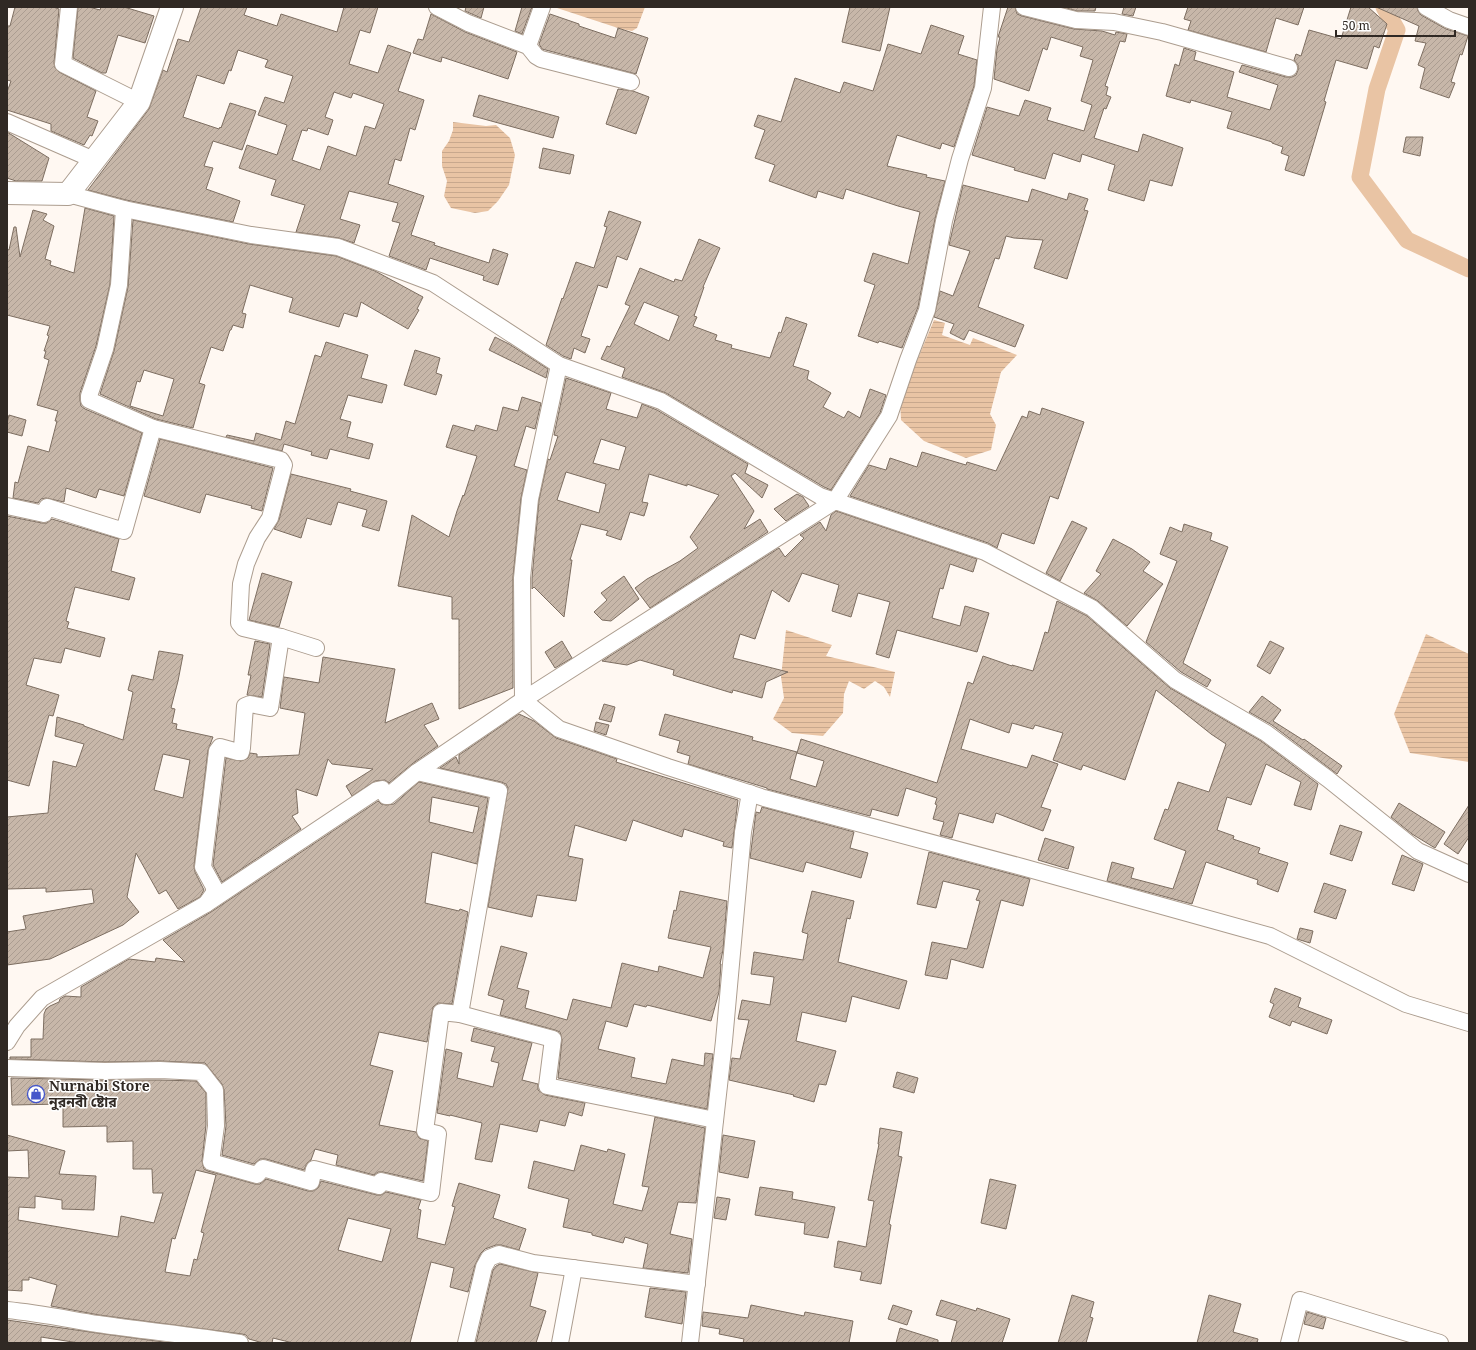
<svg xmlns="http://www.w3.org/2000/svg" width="1476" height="1350" font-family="'Noto Serif','Noto Sans Bengali',serif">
<defs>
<pattern id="water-rules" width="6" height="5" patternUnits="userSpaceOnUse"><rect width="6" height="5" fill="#e9c4a4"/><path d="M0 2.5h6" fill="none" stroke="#c8a88d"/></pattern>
<pattern id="building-hatch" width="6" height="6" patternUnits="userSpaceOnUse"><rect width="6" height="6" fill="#c7b7a9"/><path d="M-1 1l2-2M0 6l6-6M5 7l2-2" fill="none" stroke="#ab9d91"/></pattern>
</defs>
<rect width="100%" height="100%" fill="#fff8f2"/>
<!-- water -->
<g fill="url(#water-rules)">
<polygon points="554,7 645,7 637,28 632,31 621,29"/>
<polygon points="453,122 486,126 496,125 510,138 515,155 509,185 498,201 488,211 475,213 451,208 444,196 447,181 442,166 442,151 449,141 453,130"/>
<polygon points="934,320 945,323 942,335 970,345 973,338 1017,355 1001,372 990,414 996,425 991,450 966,458 924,441 901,420 900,401"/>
<polygon points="786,630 832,645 826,656 895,672 890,697 884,687 875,681 864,689 849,681 844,694 843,713 823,736 792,733 773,719 784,698 781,677"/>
<polygon points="1426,634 1469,654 1469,762 1410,753 1394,714"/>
</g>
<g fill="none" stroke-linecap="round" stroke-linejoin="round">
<!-- canal -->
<polyline stroke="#e9c4a4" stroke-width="17" points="1384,7 1397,30 1377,89 1360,177 1407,240 1469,269"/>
</g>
<!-- building -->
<g fill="url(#building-hatch)" stroke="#7d6e61" fill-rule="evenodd">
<polygon points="15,7 53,7 59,9 54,63 55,68 59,72 96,91 87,117 98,121 92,136 90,135 84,145 51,131 51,124 7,110 7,92 11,81 7,80 7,26 10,26"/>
<polygon points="78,7 89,7 100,10 101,7 124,7 154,16 145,43 118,35 106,73 102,73 73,58"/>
<path d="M201 7H247L244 15 277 26 281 14 337 32 344 7H378L370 33 360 30 349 64 378 73 388 45 411 53 398 91 424 100 415 130 410 128 401 161 395 159 388 184 424 196 411 235 435 243 434 245 489 263 493 249 508 254 498 285 483 280 484 276 430 258 426 270 389 256 400 223 392 221 398 203 349 191 340 219 360 225 354 243 339 238 296 232 305 205 271 195 276 180 239 168 247 145 277 155 287 125 258 115 265 97 284 103 293 76 265 67 268 60 238 50 231 71 229 70 224 84 197 75 183 117 219 129 220 127 221 128 230 103 256 111 242 150 213 141 204 166 213 168 206 189 240 201 233 222 126 200 88 190 149 109 163 70 167 72 178 39 189 42ZM334 92 351 98 353 93 384 104 375 129 365 126 356 156 328 146 320 170 292 160 302 130 307 131 308 128 328 135 333 120 325 117Z"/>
<polygon points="466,7 484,7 481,18 465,11"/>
<polygon points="522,7 532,7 522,34 515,31"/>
<polygon points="850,7 890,7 880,51 842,42"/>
<polygon points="1008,7 1015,7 1017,14 1022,16 1074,29 1102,31 1115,35 1116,32 1127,34 1125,42 1120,41 1105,86 1108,87 1106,95 1111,97 1106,109 1104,108 1094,138 1138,152 1143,134 1183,148 1172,186 1150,180 1144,201 1108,190 1115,165 1082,154 1080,162 1053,153 1045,179 1014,170 1015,168 972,155 987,107 1019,116 1025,100 1051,108 1047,120 1084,131 1092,105 1081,101 1093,60 1080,56 1083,47 1051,37 1047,50 1043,48 1029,91 994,79 997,49 1000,37 998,37"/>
<polygon points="1063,7 1096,7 1095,11 1077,11"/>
<polygon points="1124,7 1136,7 1133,16 1122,14"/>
<polygon points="1188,7 1304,7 1298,25 1276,18 1266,52 1188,30 1191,21 1184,19"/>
<polygon points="1351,7 1368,7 1387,24 1379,48 1374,46 1367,69 1336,60 1324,101 1326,102 1304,176 1285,170 1289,156 1281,153 1283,147 1272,143 1272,142 1227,128 1232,112 1191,100 1190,103 1166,96 1175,64 1179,66 1184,48 1196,52 1194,60 1234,72 1227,97 1270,110 1278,85 1239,72 1242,65 1286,77 1292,77 1296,75 1298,70 1298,65 1294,60 1296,54 1301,56 1309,30 1341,39"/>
<polygon points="1376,7 1417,7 1418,11 1421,15 1446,29 1468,36 1462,55 1460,54 1451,82 1455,83 1449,98 1420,88 1425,68 1418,65 1426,43 1415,41 1419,26"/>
<polygon points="431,14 465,32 517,52 508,79 442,57 441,62 413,53 418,39 423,40"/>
<polygon points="550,14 579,24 579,26 615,38 618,28 648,38 636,74 542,49 539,44"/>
<polygon points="931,25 964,36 958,54 977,60 974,86 954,147 942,143 940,149 897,135 887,166 927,175 926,177 945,181 935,219 918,307 902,348 879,341 878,343 858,336 875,285 864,281 873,253 908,264 920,212 898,206 846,189 843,199 818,191 816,198 769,181 775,165 755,158 765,130 754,126 758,115 781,122 795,78 840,93 844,82 873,91 888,44 921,54"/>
<polygon points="618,89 633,91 649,97 636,134 606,124"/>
<polygon points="479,95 559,117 553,138 473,116"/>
<polygon points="7,132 49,158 42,181 16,181 7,178"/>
<polygon points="1406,137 1423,137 1420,156 1403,152"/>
<polygon points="543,148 574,155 570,174 539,168"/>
<polygon points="963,185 1028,202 1032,189 1067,200 1069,193 1088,199 1084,210 1088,211 1067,279 1034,268 1043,240 1014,238 1006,236 999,259 995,258 978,307 1024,325 1015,347 969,330 964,340 950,333 954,324 934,317 940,291 953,296 970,251 949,245"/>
<polygon points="85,208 114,216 110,284 96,346 80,393 80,400 81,406 85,409 142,433 124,496 99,489 96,498 66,488 64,502 46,498 41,499 38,503 13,498 15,482 18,483 28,446 49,452 57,421 55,421 58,411 37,405 49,360 44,358 46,351 44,351 49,336 47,335 50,326 7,315 7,249 9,250 14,227 16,227 20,257 33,210 47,214 43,220 54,226 45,259 51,261 50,265 74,273"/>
<polygon points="609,211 641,222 627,260 617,256 607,288 598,285 581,336 590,339 585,353 574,348 571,359 563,356 546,345 562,298 563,299 576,262 594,268 607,227 604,226"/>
<path d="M133 220 249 244 336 256 375 271 423 297 417 309 419 310 408 329 361 302 357 317 344 313 339 327 289 312 293 298 250 285 242 313 246 314 243 328 233 325 231 330H230L223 351 211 347 199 383 205 385 193 428 156 419 100 394 114 351 128 287ZM144 370 174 379 163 416 130 406 137 381 140 382Z"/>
<path d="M699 239 720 248 703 287H704L694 316 697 317 693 326 717 335 715 340 732 345 731 348 770 358 779 332 781 333 786 317 807 324 793 366 809 371 807 379 831 393 823 407 844 418 848 411 860 418 870 389 886 395 880 413 831 490 824 487 666 393 622 377 625 368 601 359 607 346 610 347 630 306 625 304 640 268 674 282 675 279 682 281ZM644 302 679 316 669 341 634 324Z"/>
<polygon points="495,337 509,344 548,369 546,378 489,350"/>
<polygon points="326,342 368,355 361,378 387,385 382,403 348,395 340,419 351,422 347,437 373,444 369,459 330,449 327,459 311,455 312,452 284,444 282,451 226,437 227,435 254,441 256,433 281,440 286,421 295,424 315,355 321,357"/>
<polygon points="415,350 440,358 436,373 442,375 436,395 404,385"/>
<path d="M566 378 611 393 606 409 637 418 642 404 657 410 748 464 745 473 768 485 762 498 735 473 731 476 754 511 744 529 760 519 768 532 650 608 635 588 647 579 680 561 698 548 690 537 719 495 687 484V486L649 474 642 502 648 503 644 516 630 512 621 540 606 535 608 531 581 524 570 560H572L564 617 534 587 532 589V578L539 500 548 459 550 460 558 436 554 435ZM601 439 626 447 619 470 593 463ZM566 472 606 484 599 513 557 500Z"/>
<polygon points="522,397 541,403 535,429 526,426 514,466 527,470 521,498 513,577 513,688 459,709 459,619 452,619 452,597 398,586 412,515 449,537 457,511 463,495 464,496 477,456 446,447 453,425 474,431 476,425 497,431 503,407 518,411"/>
<polygon points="1042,408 1084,422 1058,499 1050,496 1034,544 1002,533 997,548 988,543 850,496 869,465 886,470 890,458 917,467 922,452 966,465 967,462 996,471 1022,416 1027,418 1029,411 1040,415"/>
<polygon points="9,415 26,420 22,436 7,432 7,423"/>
<polygon points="160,439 273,468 262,511 251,508 252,506 206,494 200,513 144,496"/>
<polygon points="291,474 351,489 350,491 387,501 379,531 362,526 367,510 338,502 331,525 307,518 301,538 274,529 279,520"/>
<polygon points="797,494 803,497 809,506 786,521 774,509"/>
<polygon points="836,511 977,559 973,572 950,564 943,589 940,588 932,618 960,626 965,606 989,613 977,652 897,630 889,658 876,654 890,602 858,593 851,617 832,611 839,585 802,573 789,602 772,590 755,639 740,634 733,658 788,672 766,682 762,698 733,690 732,693 673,675 674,670 640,660 627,665 602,661 779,548 785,557 804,538 800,535 820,522 826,531 831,515"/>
<polygon points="7,516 42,523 47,523 52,519 119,539 111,571 135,578 129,600 75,587 66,621 69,622 67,628 105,638 100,657 65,648 61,663 34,658 26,685 59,695 53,716 49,715 29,786 7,780"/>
<polygon points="1072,521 1087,528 1060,581 1046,573"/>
<polygon points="1184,524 1212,533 1210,540 1228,547 1183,663 1211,680 1207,687 1181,672 1146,642 1177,561 1160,554 1170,527 1182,532"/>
<polygon points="1113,539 1132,549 1150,562 1143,571 1163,584 1127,626 1098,601 1084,593 1101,574 1096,571"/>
<polygon points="262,573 292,582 279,627 249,620"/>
<polygon points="624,576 639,599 611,621 602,620 594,612 607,600 601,593"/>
<polygon points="1057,601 1087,616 1170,688 1261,741 1318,784 1311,810 1294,805 1301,782 1266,764 1251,805 1227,797 1217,830 1234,836 1233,839 1260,848 1258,853 1288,863 1278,892 1257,884 1258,880 1206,862 1192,904 1107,881 1112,862 1134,868 1131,878 1173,889 1186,851 1154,839 1165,809 1168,810 1178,782 1209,792 1226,744 1211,734 1156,690 1125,780 1083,765 1081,770 1053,760 1063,733 1035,725 1033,729 1012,723 1009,733 970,719 961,749 1027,768 1032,755 1058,764 1041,807 1051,810 1043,831 996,813 993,823 959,813 952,838 940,835 944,822 933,819 937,805 935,804 937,798 906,788 898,816 872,809 870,816 767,789 767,788 744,781 688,764 690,756 677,752 680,741 659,735 665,714 753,737 752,740 797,752 790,779 816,787 824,761 797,753 801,739 937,783 968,682 973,684 983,656 1012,666 1012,665 1033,671 1045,632 1048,633"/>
<polygon points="255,641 270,644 262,697 247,695 251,675 248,675"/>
<polygon points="562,641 572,658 555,668 545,652"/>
<polygon points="1270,641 1284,648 1270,674 1257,666"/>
<path d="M159 651 183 655 178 681 171 708 175 709 172 723 177 724 176 729 213 737 208 750 194 866 195 872 204 890 200 897 178 909 166 890 159 894 136 853 127 897 139 912 123 925 50 959 7 965V932L26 929 23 916 94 903 92 889 46 892V888L7 889V817L48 813 53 761 76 767 84 744 55 736 57 717 84 725V726L123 740 133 692 128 690 132 675 153 680ZM163 754 190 760 183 798 154 790Z"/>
<polygon points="323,657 395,669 385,723 432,703 439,719 424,725 438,746 412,764 389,783 385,780 375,781 352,796 346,786 373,769 332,764 328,759 317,796 296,789 298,813 292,816 301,829 222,882 213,865 226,758 241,761 248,758 250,753 257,754 257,757 299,755 305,713 280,708 284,677 319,683"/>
<polygon points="1262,696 1281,710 1273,721 1303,740 1304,739 1342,766 1337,774 1272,725 1249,712"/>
<polygon points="604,704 615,707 611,722 599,719"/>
<polygon points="519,714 534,721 556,738 617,759 616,762 738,800 732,848 723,846 724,842 684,829 682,837 633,820 626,841 575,825 568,856 583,859 576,901 537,895 532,917 488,907 508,788 506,784 501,782 440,768 456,757 459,764 459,755"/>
<polygon points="596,722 609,725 606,735 594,731"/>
<path d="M419 782 488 798 477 864 432 852 425 903 459 911 460 909 468 912 452 1004 438 1003 433 1007 427 1042 379 1032 370 1065 393 1071 379 1125 416 1132 419 1138 428 1141 423 1181 383 1172H378L374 1175 336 1165 338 1155 315 1149 311 1160 307 1163 304 1170 266 1159H260L254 1164 222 1155 226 1126 224 1090 222 1084 205 1063 160 1061 105 1062 10 1059V1057H31V1039H43L44 1014 46 1009 50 1006 59 1002 60 999 65 996 81 997V987L129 959 155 962 156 958 185 962 163 940 211 912 378 801 381 804 386 805 394 804ZM432 797 479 807 473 833 429 822Z"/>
<polygon points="1399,803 1445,832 1435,848 1412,834 1391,817"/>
<polygon points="1469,805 1469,837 1458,854 1444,844"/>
<polygon points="762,807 854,832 850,848 868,853 861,878 806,862 803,872 750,858 756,812 760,813"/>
<polygon points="1340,825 1362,832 1352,861 1330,854"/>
<polygon points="1045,838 1074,847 1068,869 1038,860"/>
<polygon points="929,852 1030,879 1023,906 1001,900 983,968 951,959 947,979 925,975 932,942 967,949 980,901 976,900 980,890 943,881 936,908 917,904"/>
<polygon points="1402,855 1423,864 1414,891 1392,884"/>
<polygon points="1324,883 1346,890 1336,919 1314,912"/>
<polygon points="680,891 727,901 723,950 720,964 721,964 719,992 711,1021 647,1005 646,1007 634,1004 627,1027 606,1021 598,1049 635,1058 631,1077 666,1084 672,1059 704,1066 705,1053 713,1054 707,1109 558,1078 562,1040 560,1032 555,1030 500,1015 504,1000 488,995 501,946 527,953 517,988 529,991 525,1008 567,1020 573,999 611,1008 622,963 658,972 659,966 703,978 711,947 668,938 674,910 676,911"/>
<polygon points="812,891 854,901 850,919 847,918 838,962 907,981 899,1009 852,996 846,1022 802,1012 796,1041 836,1051 826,1085 819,1084 814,1102 793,1096 794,1095 729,1080 732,1058 740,1059 749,1020 738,1019 742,1000 770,1005 774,977 751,974 754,952 803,960 808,934 802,932"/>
<polygon points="1300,928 1313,931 1310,943 1297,939"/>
<polygon points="1275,988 1301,998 1298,1007 1332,1020 1327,1034 1292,1021 1290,1026 1269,1017 1274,1004 1270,1002"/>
<polygon points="474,1028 532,1043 522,1080 538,1084 538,1090 545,1095 585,1103 582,1116 569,1112 565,1126 540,1120 537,1132 500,1124 492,1162 475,1159 482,1123 450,1115 450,1116 437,1113 446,1049 462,1053 457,1078 493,1087 499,1063 491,1061 495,1047 471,1041"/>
<polygon points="897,1072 918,1078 914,1093 893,1087"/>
<path d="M11 1078 105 1080H160L196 1081 206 1093V1125L202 1161 204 1169 208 1171 255 1184H260L266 1179 308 1191H313L318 1188 321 1181 377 1195H381L386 1192 421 1200 418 1209 421 1210 417 1238 445 1245 455 1207 452 1206 459 1183 500 1195 493 1218 526 1229 519 1250 501 1245H496L485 1249 481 1253 475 1265 468 1292 450 1287 454 1268 431 1262 410 1343H293L273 1338 272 1343H263L249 1339 246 1335 242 1334 99 1315 51 1306 57 1285 29 1277V1280H22V1291L7 1290V1177L29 1178 28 1150 7 1151V1135L65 1151 59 1174 96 1176 94 1210 62 1209V1200L35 1196V1208L19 1207 18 1220 118 1237 121 1216 154 1223 163 1193H153L152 1169H133V1141L107 1142V1126L63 1127V1104L12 1105ZM196 1170 216 1175 201 1232 204 1233 197 1260 194 1259 190 1276 165 1272 172 1238 175 1239ZM348 1218 391 1229 382 1262 338 1250Z"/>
<polygon points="655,1117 705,1128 696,1203 678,1202 670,1234 692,1239 688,1273 643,1268 648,1244 625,1237 623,1243 592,1235 592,1233 563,1227 569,1199 528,1188 534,1161 574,1171 581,1145 607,1152 608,1149 625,1154 613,1204 642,1211 649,1187 642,1186"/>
<polygon points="880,1128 902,1132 898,1156 902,1157 889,1224 891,1225 881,1284 860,1280 862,1272 834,1267 838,1241 866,1247 874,1201 868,1200 879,1144 878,1144"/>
<polygon points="723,1135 755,1141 748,1178 719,1172"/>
<polygon points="990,1179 1016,1185 1006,1229 981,1223"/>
<polygon points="760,1187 793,1192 792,1199 835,1207 828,1238 804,1234 805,1223 755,1215"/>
<polygon points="717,1197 730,1199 726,1220 714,1218"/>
<polygon points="500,1264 538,1273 530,1306 546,1311 536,1343 476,1343 493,1270 496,1266"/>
<polygon points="650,1288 686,1292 682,1324 645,1317"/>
<polygon points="1072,1295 1094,1302 1090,1317 1093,1318 1086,1343 1058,1343"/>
<polygon points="1209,1295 1241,1304 1233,1332 1258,1339 1257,1343 1197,1343"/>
<polygon points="941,1300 976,1311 977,1308 1010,1319 1002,1343 951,1343 957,1321 936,1315"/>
<polygon points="751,1305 804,1316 805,1312 853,1321 849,1343 743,1343 744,1339 719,1334 720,1329 702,1326 703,1312 748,1318"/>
<polygon points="893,1305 912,1311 907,1325 888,1319"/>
<polygon points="1307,1312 1326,1318 1323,1329 1304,1324"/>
<polygon points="7,1320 97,1333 171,1343 79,1343 41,1337 41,1343 7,1343"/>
<polygon points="900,1328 938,1340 938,1343 896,1343"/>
</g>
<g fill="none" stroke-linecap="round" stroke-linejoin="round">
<!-- street casing -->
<g stroke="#ac9d8f" stroke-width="18">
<g id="street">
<polyline points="69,7 63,64 139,102"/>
<polyline points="437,7 468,23 528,46 536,56 541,59 631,82"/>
<polyline points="1024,7 1076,20 1114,22 1162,32 1289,68"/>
<polyline points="1426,7 1449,20 1469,27"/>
<polyline points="528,46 542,7"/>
<polyline points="7,122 94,160"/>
<polyline points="68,194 124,209 251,235 338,247 433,283 559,365 661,401 820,496 835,501 889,416 908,360 927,310 944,221 960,159 983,88 992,7"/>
<polyline points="124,209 119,285 105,349 89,396 89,400 153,428 281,460 284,465 270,518 257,538 246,564 241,584 239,623 243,628 281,637 316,648"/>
<polyline points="559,365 530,499 522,578 523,700 559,729 668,767 764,798 1022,867 1270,936 1406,1004 1469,1023"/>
<polyline points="7,506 44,514 47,507 124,531 153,428"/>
<polyline points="206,904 214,893 214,887 203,867 217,751 220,747 238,752 241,752 242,748 245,706 250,704 270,708 281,637"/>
<polyline points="460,1014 553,1039 547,1086 715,1120"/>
<polyline points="7,1042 17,1026 42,998 206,904 377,790 382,789 386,796 388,796 417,772 523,700 835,501 985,552 1092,608 1175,680 1266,733 1328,779 1418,851 1469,874"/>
<polyline points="7,1068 105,1071 160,1070 201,1072 215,1090 216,1126 211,1162 257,1175 263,1168 311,1182 314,1169 379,1186 381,1181 431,1193 438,1134 425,1131 441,1012 460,1014 499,791 417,772"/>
<path d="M7 1310C38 1313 67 1319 98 1324 145 1331 193 1335 240 1343"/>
<polyline points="466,1343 484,1267 489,1258 499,1254 533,1263 697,1284"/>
<polyline points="560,1343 574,1268"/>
<polyline points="690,1343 724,1041 743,832 750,793"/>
<polyline points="1289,1343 1300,1300 1440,1343"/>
</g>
</g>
<!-- secondary casing -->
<g stroke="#ac9d8f" stroke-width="24">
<polyline id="secondary" points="7,193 68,194 139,102 172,7"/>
</g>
<!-- street -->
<use href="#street" stroke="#fff" stroke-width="16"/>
<!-- secondary -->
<use href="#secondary" stroke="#fff" stroke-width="22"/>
</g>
<!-- icons -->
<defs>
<g id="shop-ring" transform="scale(0.9)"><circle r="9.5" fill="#fff" stroke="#4556ca" stroke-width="1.5"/><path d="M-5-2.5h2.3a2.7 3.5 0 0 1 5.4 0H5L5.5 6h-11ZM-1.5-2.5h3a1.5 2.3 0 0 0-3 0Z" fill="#4556ca"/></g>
</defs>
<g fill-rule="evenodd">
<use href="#shop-ring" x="36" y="1094"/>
</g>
<g text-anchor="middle" stroke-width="3" stroke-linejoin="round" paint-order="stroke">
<!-- poi labels -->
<g font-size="14" font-weight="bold" fill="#302924" stroke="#fff" text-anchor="start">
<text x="49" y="1091">Nurnabi Store<tspan x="49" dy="16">নুরনবী ষ্টোর</tspan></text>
</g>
</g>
<!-- border -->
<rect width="1476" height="1350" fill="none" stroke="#302924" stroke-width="16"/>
<!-- scale -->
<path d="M1336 30v6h119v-6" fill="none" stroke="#302924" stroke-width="2"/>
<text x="1342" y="30" font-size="12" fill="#302924" stroke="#ffffff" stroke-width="3" paint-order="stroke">50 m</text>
</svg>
